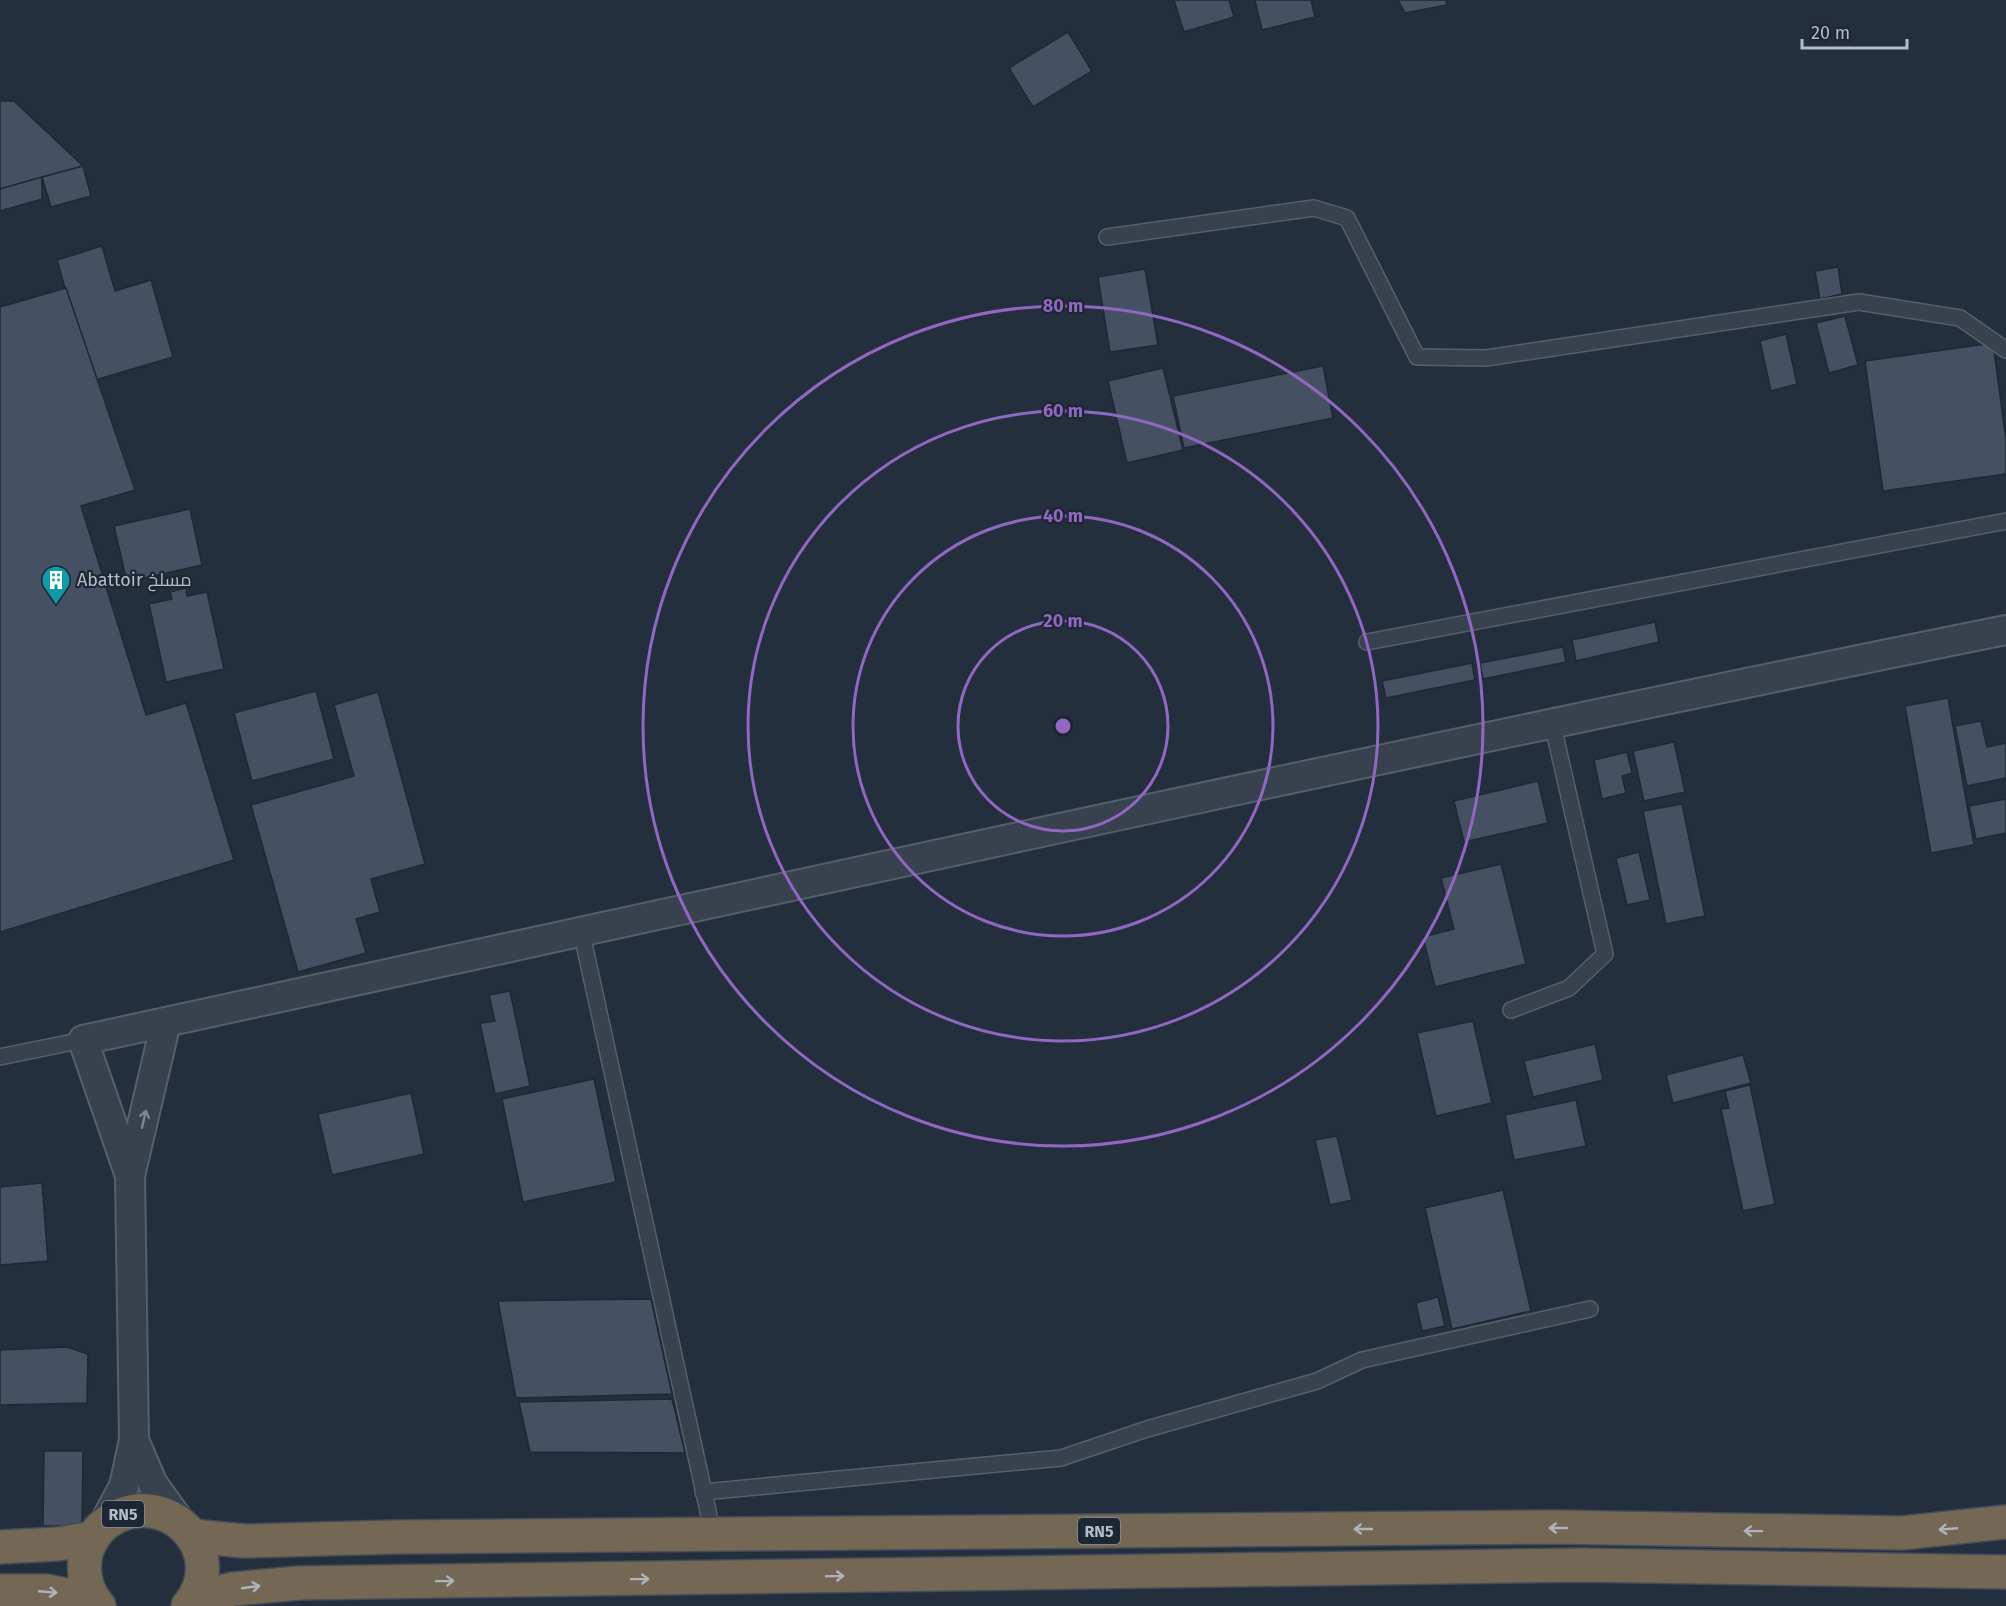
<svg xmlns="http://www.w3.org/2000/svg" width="2006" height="1606" font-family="'Fira Sans',Cairo,sans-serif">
<rect width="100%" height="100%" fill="#242f3e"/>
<!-- building -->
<g fill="#455162" stroke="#1f2835" stroke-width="1.5">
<polygon points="1174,0 1229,0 1234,17 1184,32"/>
<polygon points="1255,0 1311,0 1315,17 1262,30"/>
<polygon points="1398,0 1446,0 1447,5 1405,13"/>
<polygon points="1068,32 1092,71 1033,107 1009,68"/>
<polygon points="0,101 14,101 83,166 0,189"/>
<polygon points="83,166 91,196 51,207 42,177"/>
<polygon points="42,177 42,199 0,211 0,189"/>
<polygon points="102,246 115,291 151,280 173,357 92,381 57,260"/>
<polygon points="1838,267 1842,294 1820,299 1815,271"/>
<polygon points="1145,269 1158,345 1110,352 1098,277"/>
<polygon points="66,288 135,490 81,506 146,715 186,703 234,860 0,932 0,307"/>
<polygon points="1845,316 1858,365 1829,373 1816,323"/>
<polygon points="1786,334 1797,384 1771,391 1760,341"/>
<polygon points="1993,343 2006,440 2006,474 1883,491 1865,361"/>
<polygon points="1323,366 1333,418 1184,448 1173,396"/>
<polygon points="1163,368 1183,450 1127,463 1108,381"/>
<polygon points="190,509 202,565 127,582 114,526"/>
<polygon points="186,588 187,596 207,592 224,669 166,682 149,604 172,599 170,592"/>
<polygon points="1655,622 1659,642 1576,661 1572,640"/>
<polygon points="1563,647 1566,662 1483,679 1480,663"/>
<polygon points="1472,663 1475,680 1386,698 1382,681"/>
<polygon points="316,691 334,759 252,781 234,713"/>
<polygon points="378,692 425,864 371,879 380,912 356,919 366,953 298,972 251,805 354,776 334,705"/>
<polygon points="1948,698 1974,845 1931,853 1905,706"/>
<polygon points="1981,721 1987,747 2006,743 2006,778 1967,786 1955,726"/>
<polygon points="1674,742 1685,792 1644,801 1633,751"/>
<polygon points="1627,752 1632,773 1622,776 1626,793 1602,799 1594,760"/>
<polygon points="1538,781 1548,823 1464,842 1454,801"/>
<polygon points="2006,799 2006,833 1976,839 1969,806"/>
<polygon points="1682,804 1705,916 1666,924 1643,811"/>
<polygon points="1639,852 1650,900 1627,905 1616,858"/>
<polygon points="1501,864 1526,964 1435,987 1423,937 1454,929 1441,878"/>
<polygon points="510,991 530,1086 495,1094 480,1023 495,1021 489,995"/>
<polygon points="1473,1021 1492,1103 1436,1116 1417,1033"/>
<polygon points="1595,1044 1603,1080 1533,1097 1524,1061"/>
<polygon points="1743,1055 1751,1083 1673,1103 1666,1075"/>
<polygon points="594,1079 616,1182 523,1202 502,1099"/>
<polygon points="1750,1085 1775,1204 1743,1211 1721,1109 1729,1108 1725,1091"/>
<polygon points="411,1093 424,1154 332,1175 318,1114"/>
<polygon points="1576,1100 1586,1146 1514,1160 1505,1115"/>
<polygon points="1337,1136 1352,1200 1330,1205 1315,1140"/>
<polygon points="42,1183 48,1261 0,1265 0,1187"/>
<polygon points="1503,1190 1531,1311 1452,1329 1425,1208"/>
<polygon points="1438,1297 1445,1326 1422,1331 1416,1303"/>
<polygon points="651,1299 672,1394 516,1398 498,1301"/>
<polygon points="67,1347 88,1354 87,1403 0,1405 0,1350"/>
<polygon points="672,1399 685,1453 530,1452 519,1402"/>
<polygon points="44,1451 83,1451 82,1526 43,1526"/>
</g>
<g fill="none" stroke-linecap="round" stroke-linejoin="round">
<!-- lane casing -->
<g stroke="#565f6c" stroke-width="18">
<g id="lane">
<polyline points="1107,237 1314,208 1347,218 1417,357 1486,358 1859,302 1960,318 2006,350"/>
<polyline points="1367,642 2006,521"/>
<polyline points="581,930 713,1534"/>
<polyline points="1511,1010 1569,988 1605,954 1552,722"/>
<polyline points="0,1057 83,1040"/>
<polyline points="703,1492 1061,1458 1147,1429 1317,1381 1362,1360 1590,1309"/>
</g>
</g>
<!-- street casing -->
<g stroke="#565f6c" stroke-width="32">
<g id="street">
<path d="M130 1176 83 1040C723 901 1363 760 2006 630"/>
<polyline points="134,1440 153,1484 181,1523"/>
<polyline points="103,1525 124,1486 134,1440 130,1176 166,1022"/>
</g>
</g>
<!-- highway casing -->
<g stroke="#434c59" stroke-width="36">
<g id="highway">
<polyline points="192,1536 244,1541 396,1537 1554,1527 1902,1533 2006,1522"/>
<polyline points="0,1547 58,1544 93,1538"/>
<polyline points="0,1591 47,1591 94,1601"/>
<polyline points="194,1599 233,1589 299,1583 1584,1565 2006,1572"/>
<path d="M99 1606C87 1593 83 1576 85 1559 87 1544 97 1529 109 1521 167 1484 232 1553 188 1606"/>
</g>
</g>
<!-- lane -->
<use href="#lane" stroke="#38414e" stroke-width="15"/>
<!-- street -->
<use href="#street" stroke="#38414e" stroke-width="28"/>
<!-- highway -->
<use href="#highway" stroke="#746855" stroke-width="33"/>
</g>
<!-- one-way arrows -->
<defs><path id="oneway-shaft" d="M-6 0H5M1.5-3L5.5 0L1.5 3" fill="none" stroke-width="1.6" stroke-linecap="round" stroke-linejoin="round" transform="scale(1.5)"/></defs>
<use stroke="#7c8592" href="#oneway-shaft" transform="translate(144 1119) rotate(-77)"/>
<g stroke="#aeb4bd">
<use href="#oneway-shaft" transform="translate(1558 1528) rotate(-180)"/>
<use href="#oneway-shaft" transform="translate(1363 1529) rotate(180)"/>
<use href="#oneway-shaft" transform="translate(1948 1529) rotate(175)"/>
<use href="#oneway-shaft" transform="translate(1753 1531) rotate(-179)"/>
<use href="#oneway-shaft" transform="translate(835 1576) rotate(-1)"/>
<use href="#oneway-shaft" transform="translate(640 1579) rotate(-1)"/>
<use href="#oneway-shaft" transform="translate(445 1581) rotate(-1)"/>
<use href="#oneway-shaft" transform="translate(251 1587) rotate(-8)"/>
<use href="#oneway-shaft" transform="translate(48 1592) rotate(5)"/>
</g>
<!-- distance rings -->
<g fill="none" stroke="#9266c3" stroke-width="3">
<circle cx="1063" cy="726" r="105"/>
<circle cx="1063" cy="726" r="210"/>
<circle cx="1063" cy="726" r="315"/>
<circle cx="1063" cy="726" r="420"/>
</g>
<!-- icons -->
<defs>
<g id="building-pin" transform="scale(1.5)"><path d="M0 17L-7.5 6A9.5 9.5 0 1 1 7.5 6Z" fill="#0f9aa8" stroke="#1d2633"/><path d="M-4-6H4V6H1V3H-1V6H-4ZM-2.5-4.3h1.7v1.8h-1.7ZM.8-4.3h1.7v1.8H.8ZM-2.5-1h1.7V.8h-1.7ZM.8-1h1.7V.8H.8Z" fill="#fff"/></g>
</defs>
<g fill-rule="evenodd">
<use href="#building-pin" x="56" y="580"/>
</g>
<g text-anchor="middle" stroke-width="4.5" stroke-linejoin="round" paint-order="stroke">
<!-- shield labels -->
<g fill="#1d2633" stroke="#878f9c" stroke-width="1.5">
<rect x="102" y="1501" width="42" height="26" rx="4.5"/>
<rect x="1078" y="1518" width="42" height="26" rx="4.5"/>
</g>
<g font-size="16" font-weight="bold" fill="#b4bcc9">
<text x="123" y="1520">RN5</text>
<text x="1099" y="1537">RN5</text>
</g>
<!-- poi labels -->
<g font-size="18" fill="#b4bcc9" stroke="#1d2633" text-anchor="start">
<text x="77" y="586">Abattoir مسلخ</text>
</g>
</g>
<circle cx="1063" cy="726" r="9" fill="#9266c3" stroke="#1d2633" stroke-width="3"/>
<g font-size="18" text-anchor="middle" font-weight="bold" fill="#9266c3" stroke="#1d2633" stroke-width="4.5" stroke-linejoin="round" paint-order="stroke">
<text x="1063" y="312">80 m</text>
<text x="1063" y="417">60 m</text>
<text x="1063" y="522">40 m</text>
<text x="1063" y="627">20 m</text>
</g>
<!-- scale -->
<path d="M1802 39v9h105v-9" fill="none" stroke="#b4bcc9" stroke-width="3"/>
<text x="1811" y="39" font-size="18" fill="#b4bcc9" stroke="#1d2633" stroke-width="4.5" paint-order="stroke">20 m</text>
</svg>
